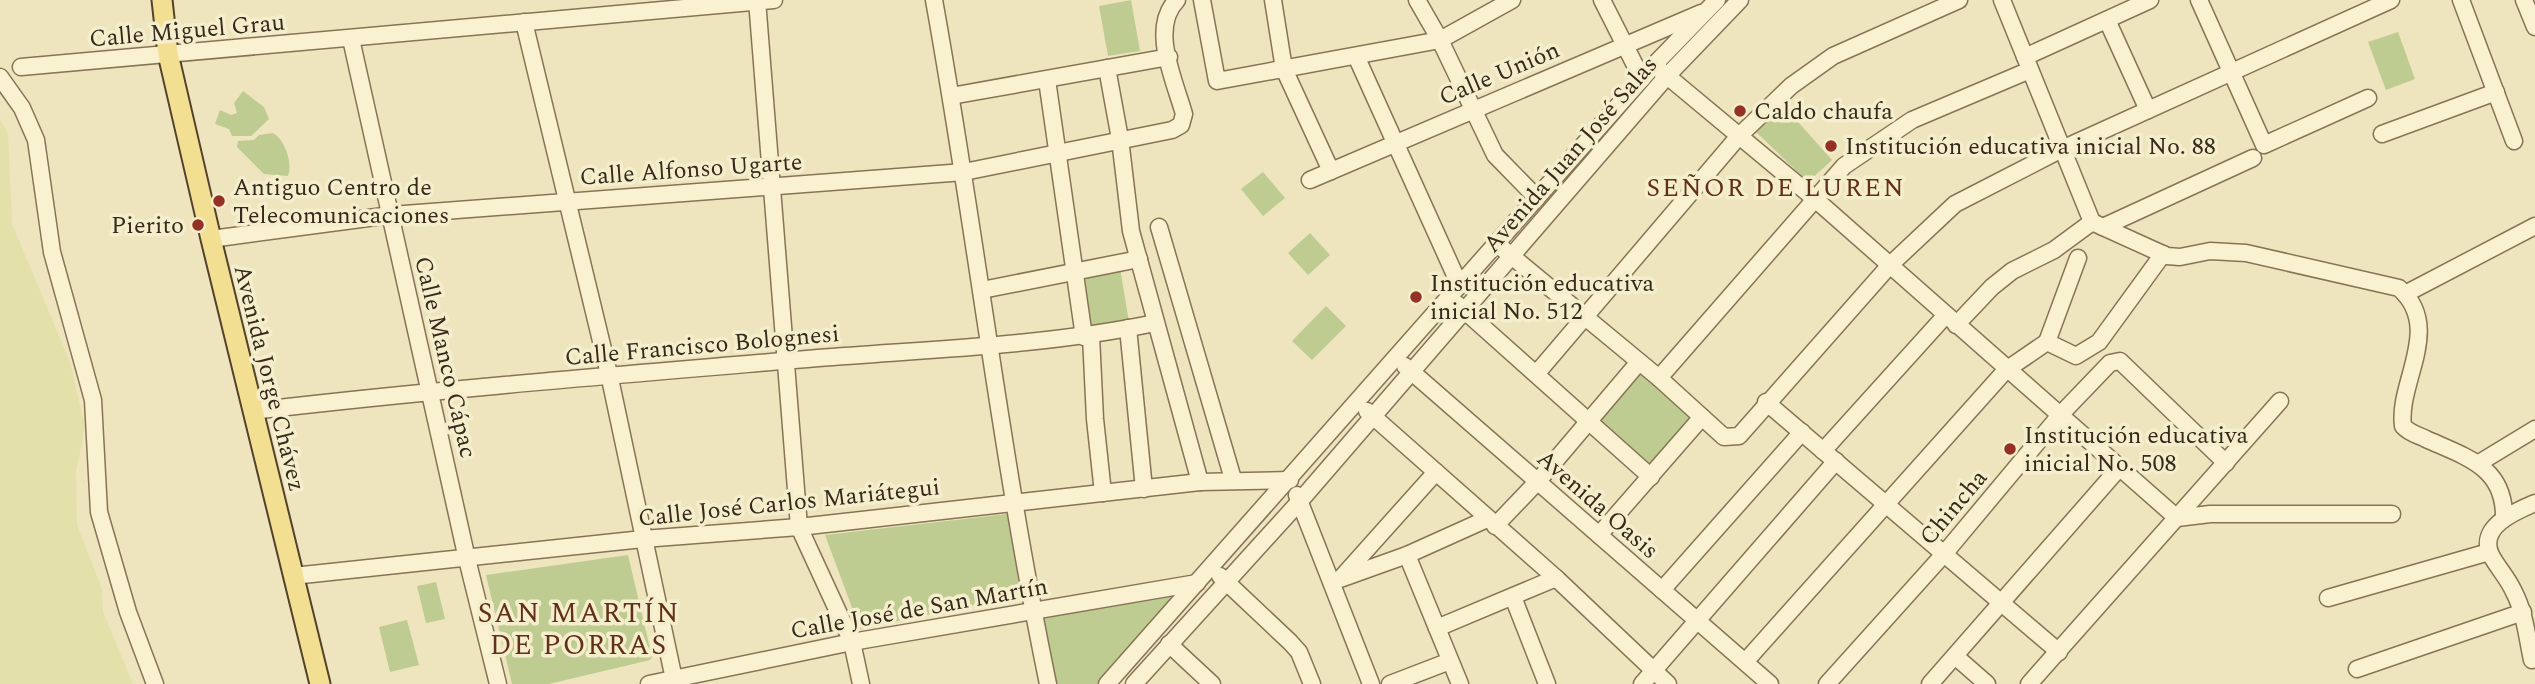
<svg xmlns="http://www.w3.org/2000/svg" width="2535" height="684" font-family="Spectral,serif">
<rect width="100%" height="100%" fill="#eee4bd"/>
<!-- farmland -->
<polygon fill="#e4e0aa" points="0,120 8,134 12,224 70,362 85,427 76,472 77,525 102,589 103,612 133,684 0,684"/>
<!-- green -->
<g fill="#bfcc91">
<polygon points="1131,0 1140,51 1108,56 1099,6"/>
<polygon points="2398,32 2415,79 2386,90 2368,42"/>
<polygon points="243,91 264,107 269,119 251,136 232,136 229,129 215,124 220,110 231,115 237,113 234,103"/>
<polygon points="1782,104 1832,160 1808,182 1755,131"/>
<path d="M273 133C285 140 293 163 288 176L264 174 237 147 238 141 254 140 259 135Z"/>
<polygon points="1263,172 1285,198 1263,216 1241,189"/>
<polygon points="1310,233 1330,255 1308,275 1288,253"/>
<polygon points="1120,268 1129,322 1087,330 1079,275"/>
<polygon points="1326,306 1346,326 1312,360 1292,341"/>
<polygon points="1638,369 1695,420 1652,468 1595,418"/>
<polygon points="1007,514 1021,595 860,629 825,535"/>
<polygon points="628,555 652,657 650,660 549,684 512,684 486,575"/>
<polygon points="436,582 445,619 426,623 417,586"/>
<polygon points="1175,595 1097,684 1052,684 1039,614"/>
<polygon points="407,620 419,665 390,672 379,627"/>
</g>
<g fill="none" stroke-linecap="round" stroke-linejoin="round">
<!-- minor casing -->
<g stroke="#867456" stroke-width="19">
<g id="minor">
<polyline points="757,0 799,527 852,642 861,684"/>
<path d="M934 0C975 227 1001 457 1048 684"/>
<polyline points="1202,0 1217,81 1440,40 1512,0"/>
<polyline points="1273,0 1284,69 1331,171"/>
<polyline points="1417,0 1440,40 1495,155 1537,198"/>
<polyline points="1602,0 1642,79"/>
<polyline points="2002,0 2092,222"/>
<polyline points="2199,0 2264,145 2368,98"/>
<polyline points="2461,0 2514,141"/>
<polyline points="2524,0 2535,27"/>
<polyline points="2107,20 2148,110"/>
<polyline points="524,22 609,374 675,684"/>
<polyline points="351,39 467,559 498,684"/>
<polyline points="1356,56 1460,286"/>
<polyline points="2025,57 2150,0"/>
<polyline points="1654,65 1815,199 2177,518 2210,514 2392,514"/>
<polyline points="21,67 774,0"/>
<polyline points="1107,68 1120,139 1131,231 1200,482"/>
<polyline points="0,77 22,108 36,140 52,252 93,400 99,512 128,612 155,684"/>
<polyline points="1047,80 1084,337"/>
<polyline points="951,96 1169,57"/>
<polyline points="2382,134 2496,92"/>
<polyline points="1310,180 1701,13"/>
<path d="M2092 222 2167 256 2180 257 2210 251 2246 253 2399 288C2444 328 2397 382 2403 426 2409 433 2418 435 2426 439 2466 457 2505 467 2504 518"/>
<polyline points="1159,227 1233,479"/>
<polyline points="2103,227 2253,158"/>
<path d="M211 239 391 215 964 172 1172 130 1181 125 1184 114C1175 81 1149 28 1177 0"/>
<polyline points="1497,244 1659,378 1724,437 1739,436 1890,265 1955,204 2062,149 2391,0"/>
<polyline points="2078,258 2047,342 2076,356 2099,342 2163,254"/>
<polyline points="982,290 1139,259"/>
<polyline points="2405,294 2535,226"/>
<polyline points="1457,304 1651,477"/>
<polyline points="1956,325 1992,287 2012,271 2054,250 2092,222"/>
<polyline points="1128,328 1144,489"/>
<polyline points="1091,336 1095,419 1103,493"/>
<polyline points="1405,366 1770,684"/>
<polyline points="1537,373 1739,136 1791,86 1833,56 1959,0"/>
<polyline points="1659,378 1844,166 1912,120 2030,70"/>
<polyline points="1766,402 2059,652"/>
<path d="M252 411C440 389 629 374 818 358 931 349 1044 346 1155 323"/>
<polyline points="1367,411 1556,578 1668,684"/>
<polyline points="1823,451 1945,316"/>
<polyline points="2479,463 2535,429"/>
<polyline points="1297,495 1371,684"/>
<polyline points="1300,501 1667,76 1740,0"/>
<polyline points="1495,526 1538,481 1639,362"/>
<polyline points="1599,535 1702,417"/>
<polyline points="1407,555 1460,684"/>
<polyline points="293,576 643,539 799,527 1200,482 1290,480"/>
<polyline points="1220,576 1290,642 1299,652 1312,684"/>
<polyline points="1342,577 1436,472"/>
<polyline points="1340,579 1407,555 1487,519"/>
<polyline points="1662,590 1802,432"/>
<polyline points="1513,597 1547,684"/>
<polyline points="2328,598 2489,552"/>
<polyline points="1437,628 1556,578"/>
<polyline points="1169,644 1212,684"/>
<polyline points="1955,656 1987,684"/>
<path d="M2532 660C2527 637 2525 613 2514 592 2508 578 2497 567 2491 555 2477 527 2516 511 2535 503"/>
<polyline points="1745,662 2006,370 2047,342"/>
<polyline points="2357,669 2523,612"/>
<polyline points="649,684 852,642 1197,583"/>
<polyline points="1107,684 1654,65 1717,0"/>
<polyline points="1134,684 1301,500"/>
<polyline points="1390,684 1450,661"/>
<polyline points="1642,684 1836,461"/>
<polyline points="1827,684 1944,554 2061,414 2110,363 2120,361 2226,463"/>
<polyline points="1930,684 2120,467"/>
<polyline points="2029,684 2280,401"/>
</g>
</g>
<!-- major casing -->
<g stroke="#53422b" stroke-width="23">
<polyline id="major" points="162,0 168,54 211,239 320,684"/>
</g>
<!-- minor -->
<use href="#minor" stroke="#f9f1d0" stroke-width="16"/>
<!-- major -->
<use href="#major" stroke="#f3df92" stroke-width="19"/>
</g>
<!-- markers -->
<g fill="#953025" stroke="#f5eecc" stroke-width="2.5">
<circle cx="1740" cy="111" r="7"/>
<circle cx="1831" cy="146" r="7"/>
<circle cx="219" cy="201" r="7"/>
<circle cx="198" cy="225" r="7"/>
<circle cx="1416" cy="297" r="7"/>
<circle cx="2010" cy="449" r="7"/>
</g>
<g text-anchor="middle" stroke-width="7" stroke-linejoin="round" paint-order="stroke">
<!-- street labels -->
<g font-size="24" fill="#352a1b" stroke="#f5eecc">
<text transform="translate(187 30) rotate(-5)" y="8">Calle Miguel Grau</text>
<text transform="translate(1499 73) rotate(-23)" y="8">Calle Unión</text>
<text transform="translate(1570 154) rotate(-49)" y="8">Avenida Juan José Salas</text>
<text transform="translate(691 169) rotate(-4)" y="8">Calle Alfonso Ugarte</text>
<text transform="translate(702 345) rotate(-5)" y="8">Calle Francisco Bolognesi</text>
<text transform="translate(446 357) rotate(77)" y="8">Calle Manco Cápac</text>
<text transform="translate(270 378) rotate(76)" y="8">Avenida Jorge Chávez</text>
<text transform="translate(789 502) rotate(-6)" y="8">Calle José Carlos Mariátegui</text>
<text transform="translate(1598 504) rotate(41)" y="8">Avenida Oasis</text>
<text transform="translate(1953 507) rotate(-50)" y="8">Chincha</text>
<text transform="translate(919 608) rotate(-10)" y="8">Calle José de San Martín</text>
</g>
<!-- poi labels -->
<g font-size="24" fill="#352a1b" stroke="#f5eecc" text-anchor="start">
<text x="1754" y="119">Caldo chaufa</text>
<text x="1845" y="154">Institución educativa inicial No. 88</text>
<text x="233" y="195">Antiguo Centro de<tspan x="233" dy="28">Telecomunicaciones</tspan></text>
<text x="184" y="233" text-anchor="end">Pierito</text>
<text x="1430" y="291">Institución educativa<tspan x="1430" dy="28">inicial No. 512</tspan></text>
<text x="2024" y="443">Institución educativa<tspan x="2024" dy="28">inicial No. 508</tspan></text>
</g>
<!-- neighbourhood labels -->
<g font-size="26" letter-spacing="2" fill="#62301a" stroke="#f5eecc">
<text x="1776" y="196">SEÑOR DE LUREN</text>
</g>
<!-- quarter labels -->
<g font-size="28" letter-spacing="2" fill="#62301a" stroke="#f5eecc">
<text x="579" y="622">SAN MARTÍN<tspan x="579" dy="32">DE PORRAS</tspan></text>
</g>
</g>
</svg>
